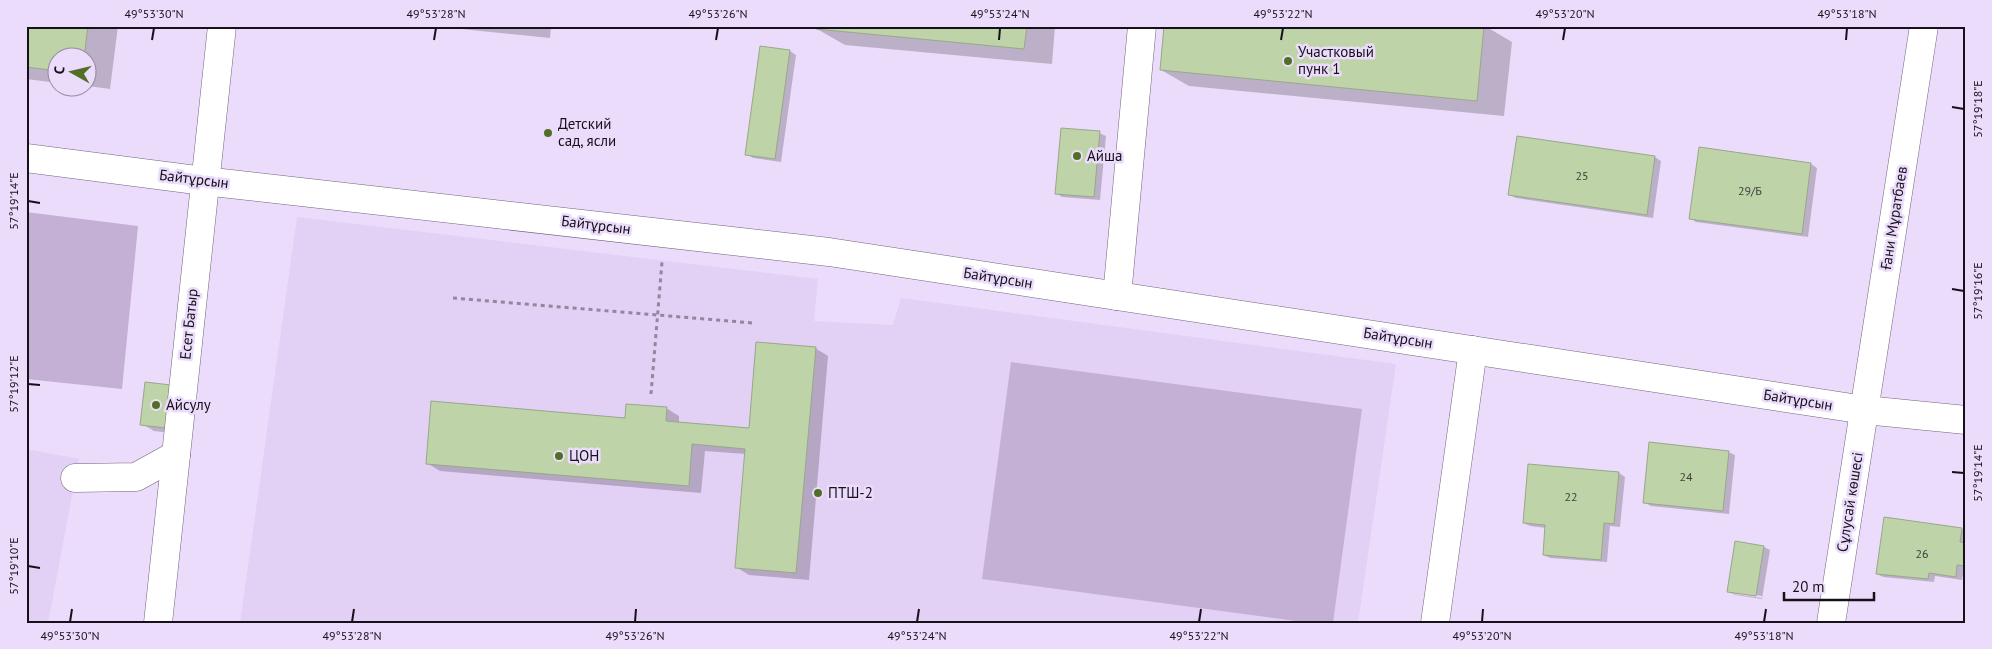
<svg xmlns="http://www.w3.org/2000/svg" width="1992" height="649" font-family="'PT Sans',sans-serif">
<rect width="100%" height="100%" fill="#ecdcfb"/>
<!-- built -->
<g fill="#e3d0f5">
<polygon points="297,217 818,279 814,321 893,325 901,298 1396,364 1358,623 240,623"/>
<polygon points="26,449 79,459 48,623 26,623"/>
</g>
<!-- green -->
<g fill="#c3b0d4">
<polygon points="26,212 138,226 122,389 26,379"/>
<polygon points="1011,362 1362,409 1333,623 1311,623 982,579"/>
</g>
<!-- shadow -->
<g fill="#0003" fill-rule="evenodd">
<polygon points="26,26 118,26 110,89 88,86 88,58 58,58 58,83 26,79"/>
<polygon points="432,26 551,26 550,38"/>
<polygon points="817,26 1055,26 1052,64 845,45 817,29"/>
<polygon points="1166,26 1485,26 1512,42 1504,116 1189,86 1161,70"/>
<polygon points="790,51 796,55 781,162 753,158 747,154"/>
<polygon points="1099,133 1106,136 1100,200 1062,197 1056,193"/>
<polygon points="1655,157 1661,161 1653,218 1516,198 1510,195"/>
<polygon points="1811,164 1817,168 1808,237 1696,222 1690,218"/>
<polygon points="815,348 828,356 809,580 749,575 736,567 746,454 705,451 701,493 440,471 427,463 666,408 679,416 679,424 750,430"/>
<polygon points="146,383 179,434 154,431 142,424"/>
<polygon points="1728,452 1735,455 1729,514 1651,506 1645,503"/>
<polygon points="1619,473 1625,477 1620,527 1610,526 1607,562 1550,558 1544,555 1546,528 1530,526 1524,523"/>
<polygon points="1961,529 1966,532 1966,568 1964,568 1962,580 1935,576 1934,582 1883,577 1877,574"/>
<path d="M1764 547 1770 550 1762 599 1735 595 1728 591ZM1734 592 1762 596V598L1734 594Z"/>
</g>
<!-- building -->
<g fill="#bed3a8" stroke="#99a78a">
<polygon points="26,26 88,26 84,58 58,58 58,71 26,67"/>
<polygon points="816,26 1027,26 1024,49 816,29"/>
<polygon points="1164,26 1484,26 1477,101 1160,70"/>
<polygon points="760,46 790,50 775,159 745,155"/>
<polygon points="1061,128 1100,131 1094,197 1055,194"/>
<polygon points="1517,136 1655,156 1647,215 1508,195"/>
<polygon points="1699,147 1811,163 1802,234 1689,219"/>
<polygon points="756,342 816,347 796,573 735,568 745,449 692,444 689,486 426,464 431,401 625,418 626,404 667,407 666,421 749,428"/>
<polygon points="145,382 171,385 166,428 140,425"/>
<polygon points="1649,442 1729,451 1723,511 1643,503"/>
<polygon points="1528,464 1619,472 1614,524 1604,523 1601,560 1543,555 1545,525 1523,523"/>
<polygon points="1884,517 1962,528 1960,542 1966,543 1966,566 1957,565 1956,577 1929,573 1928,579 1876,574"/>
<polygon points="1735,541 1764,546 1756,596 1727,592"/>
</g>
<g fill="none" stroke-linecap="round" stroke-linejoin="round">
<!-- minor casing -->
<g stroke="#71647e" stroke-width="29">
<g id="minor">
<polyline points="26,158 204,181 829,252 1865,410 1966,420"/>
<polyline points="1117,296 1142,26"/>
<polyline points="75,478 136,477 176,455"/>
<polyline points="158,623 222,26"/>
<polyline points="1435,623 1473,350"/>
<polyline points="1831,623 1924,26"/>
</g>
</g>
<!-- path -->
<g stroke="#93879e" stroke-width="3" stroke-dasharray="4 4" stroke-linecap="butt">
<polyline points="453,298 753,323"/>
<polyline points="651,394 662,262"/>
</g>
<!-- minor -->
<use href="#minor" stroke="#fff" stroke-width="28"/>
</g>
<!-- ticks -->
<path fill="none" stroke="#16101b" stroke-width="2" d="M152 40 154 28M434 40 436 28M716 40 718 28M999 40 1000 28M1281 40 1283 28M1563 40 1565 28M1846 40 1847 28M1952 107 1964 109M28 201 40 203M1952 289 1964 291M28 384 40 385M1952 472 1964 473M28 566 40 568M70 622 72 609M352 622 354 609M635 622 636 609M917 622 919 609M1199 622 1201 609M1482 622 1483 609M1764 622 1766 609"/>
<!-- markers -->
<g fill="#517026" stroke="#ecdcfb" stroke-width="2">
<circle cx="1288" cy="61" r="5"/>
<circle cx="548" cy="133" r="5"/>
<circle cx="1077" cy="156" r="5"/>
<circle cx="156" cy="405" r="5"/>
<circle cx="559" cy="456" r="5"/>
<circle cx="818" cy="493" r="5"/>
</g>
<g text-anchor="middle" stroke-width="5" stroke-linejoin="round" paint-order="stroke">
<!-- number labels -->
<g font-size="12" fill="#40413e">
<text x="1582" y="180">25</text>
<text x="1750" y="195">29/Б</text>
<text x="1686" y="481">24</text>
<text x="1571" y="501">22</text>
<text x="1922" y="558">26</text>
</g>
<!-- poi labels -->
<g font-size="15" fill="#16101b" stroke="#ecdcfb" text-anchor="start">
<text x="1298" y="57">Участковый<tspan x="1298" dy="17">пунк 1</tspan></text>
<text x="558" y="129">Детский<tspan x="558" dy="17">сад, ясли</tspan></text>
<text x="1087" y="161">Айша</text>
<text x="166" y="410">Айсулу</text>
<text x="569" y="461">ЦОН</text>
<text x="828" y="498">ПТШ-2</text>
</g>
<!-- street labels -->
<g font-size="15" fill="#16101b" stroke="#ecdcfb">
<text transform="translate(194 179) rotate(7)" y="5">Байтұрсын</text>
<text transform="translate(1894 218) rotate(-81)" y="5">Ғани Мұратбаев</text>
<text transform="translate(596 225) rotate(7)" y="5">Байтұрсын</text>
<text transform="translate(998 278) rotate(9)" y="5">Байтұрсын</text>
<text transform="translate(189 324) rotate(-84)" y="5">Есет Батыр</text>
<text transform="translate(1398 338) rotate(9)" y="5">Байтұрсын</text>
<text transform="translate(1798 400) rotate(9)" y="5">Байтұрсын</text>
<text transform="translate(1850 502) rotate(-81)" y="5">Сұлусай көшесі</text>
</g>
</g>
<!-- border -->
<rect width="1992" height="649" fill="none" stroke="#ecdcfb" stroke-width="55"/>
<!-- north arrow -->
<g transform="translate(72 72) rotate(278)"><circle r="24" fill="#ecdcfb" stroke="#968aa1"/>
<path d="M0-4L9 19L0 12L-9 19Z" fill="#517026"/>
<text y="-8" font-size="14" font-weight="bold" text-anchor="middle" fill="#16101b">С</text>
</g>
<!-- scale -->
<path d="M1784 592v8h90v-8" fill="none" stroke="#16101b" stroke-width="2.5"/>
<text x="1792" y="592" font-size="15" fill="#16101b" stroke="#ecdcfb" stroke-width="4" paint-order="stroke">20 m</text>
<rect x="28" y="28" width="1936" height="594" fill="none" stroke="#16101b" stroke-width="2"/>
<g font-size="12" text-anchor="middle" fill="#16101b">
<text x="154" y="18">49°53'30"N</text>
<text x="436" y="18">49°53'28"N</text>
<text x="718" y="18">49°53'26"N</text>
<text x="1000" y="18">49°53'24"N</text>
<text x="1283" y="18">49°53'22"N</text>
<text x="1565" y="18">49°53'20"N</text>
<text x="1847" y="18">49°53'18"N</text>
<text transform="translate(1978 109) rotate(-90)" y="4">57°19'18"E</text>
<text transform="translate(14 201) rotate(-90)" y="4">57°19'14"E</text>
<text transform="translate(1978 291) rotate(-90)" y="4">57°19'16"E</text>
<text transform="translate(14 384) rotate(-90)" y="4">57°19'12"E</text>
<text transform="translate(1978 473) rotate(-90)" y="4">57°19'14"E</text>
<text transform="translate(14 566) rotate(-90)" y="4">57°19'10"E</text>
<text x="70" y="640">49°53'30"N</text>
<text x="352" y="640">49°53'28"N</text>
<text x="635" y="640">49°53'26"N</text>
<text x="917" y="640">49°53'24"N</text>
<text x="1199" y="640">49°53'22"N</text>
<text x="1482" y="640">49°53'20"N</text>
<text x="1764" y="640">49°53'18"N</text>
</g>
</svg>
